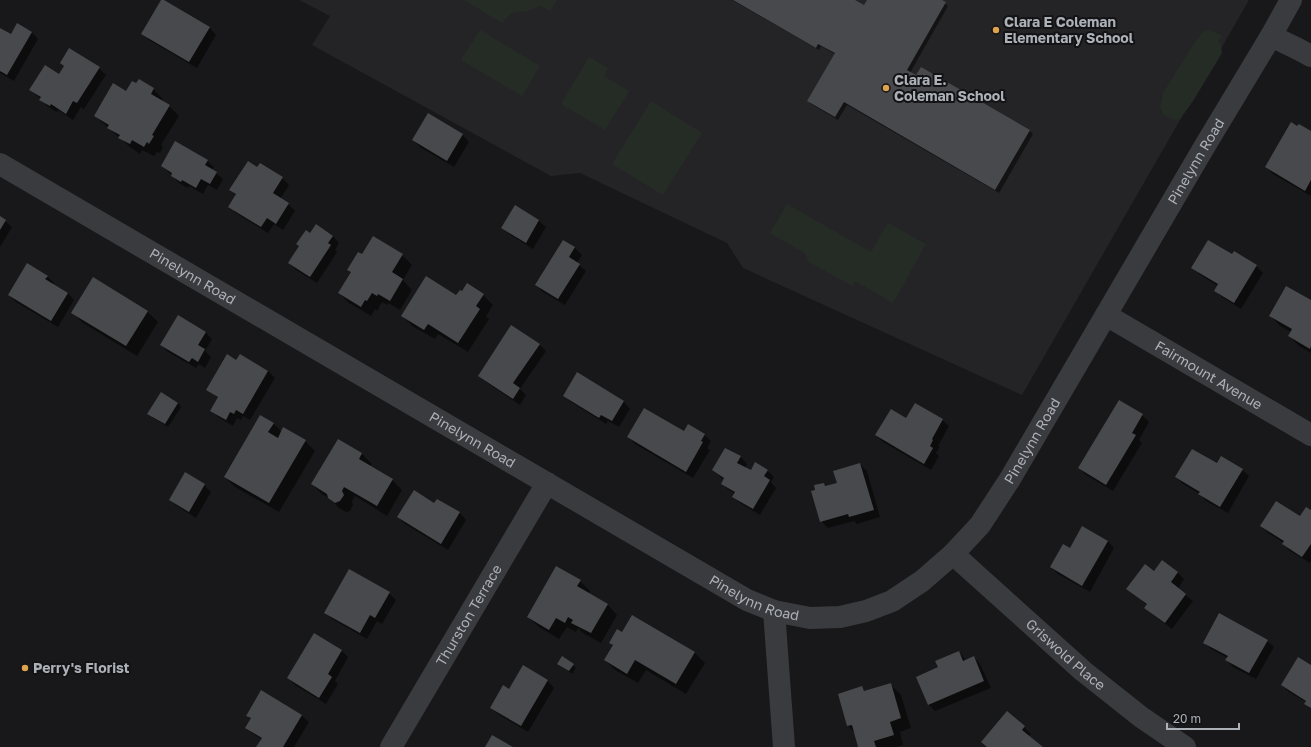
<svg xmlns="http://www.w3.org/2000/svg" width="1311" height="747" font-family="'Golos Text',sans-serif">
<rect width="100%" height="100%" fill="#18181a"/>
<!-- built -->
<polygon fill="#242427" points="299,0 1249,0 1022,395 743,268 727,243 580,173 551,176 312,45 330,16"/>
<!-- green -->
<g fill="#252c25">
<polygon points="464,0 557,0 550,11 541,6 527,11 511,13 502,23"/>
<polygon points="480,30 540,66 522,96 461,60"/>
<polygon points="1209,30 1219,34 1222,37 1218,41 1221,46 1222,53 1193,101 1180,119 1175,120 1164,115 1160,107 1163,93 1193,45 1204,31"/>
<polygon points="589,57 608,68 604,76 629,91 605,130 561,104"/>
<polygon points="651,101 702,133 663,195 612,164"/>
<polygon points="787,204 871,252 888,223 926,244 893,303 855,281 852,286 809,262 805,253 770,233"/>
</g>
<!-- shadow -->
<g fill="#0007">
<polygon points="162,0 210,28 216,35 197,68 149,40 142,33"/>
<polygon points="732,0 853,0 864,6 868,0 940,0 948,6 910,73 916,77 921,68 1030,131 1033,134 999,193 847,105 838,120 811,104 808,101 835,54 821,46 819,50"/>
<polygon points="0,29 11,35 32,32 38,39 14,81 0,73"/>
<polygon points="61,63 99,68 106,75 84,109 81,107 73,120 58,110 57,112 47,106 41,99 30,90 59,75 65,67"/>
<polygon points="153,89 163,99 162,101 169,106 179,116 161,145 163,147 160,153 157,152 154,156 142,150 140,154 130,147 95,116 127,93"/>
<polygon points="429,114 463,135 469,142 454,167 420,147 413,140"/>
<polygon points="1311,132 1311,196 1273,174 1266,167"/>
<polygon points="207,161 214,167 212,170 223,179 217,190 208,185 203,194 189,186 188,188 179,183 172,176 172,175 162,166"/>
<polygon points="258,168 282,178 289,185 280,199 288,204 295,211 283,230 274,224 268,233 236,213 229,206 236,196 231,190"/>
<polygon points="515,206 539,221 546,227 533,249 509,234 502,228"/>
<polygon points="0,217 12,227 0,247"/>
<polygon points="310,235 333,236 339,243 335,250 337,252 317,283 296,270 289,263"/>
<polygon points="563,241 575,248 582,255 577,263 586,271 565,305 543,292 536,285"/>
<polygon points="402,255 412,265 403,280 412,290 400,310 388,303 387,305 382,302 377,311 375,309 371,316 349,303 339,293 362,256"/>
<polygon points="1232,255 1256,266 1263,273 1241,309 1222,297 1215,291 1218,286 1199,274 1193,267"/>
<polygon points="27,265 48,277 54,283 53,285 68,293 74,300 58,327 16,302 9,295"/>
<polygon points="94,278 148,312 158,322 137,356 83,323 73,313"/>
<polygon points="483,295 493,305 486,316 489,319 468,352 438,334 435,339 412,326 402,315 457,296"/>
<polygon points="1311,301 1311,353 1299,346 1289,336 1291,332 1280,326 1270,315"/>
<polygon points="205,332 212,339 205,351 211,357 205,368 199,364 196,368 168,352 161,345"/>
<polygon points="539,344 546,351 520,389 526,395 520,405 486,382 479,376"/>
<polygon points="240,356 268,371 275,378 250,420 243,416 241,420 237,418 233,426 218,417 212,411 218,398 208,389 237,361"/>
<polygon points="578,374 624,402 630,409 619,427 608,421 606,424 571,402 564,396"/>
<polygon points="178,403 181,407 168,427 152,417"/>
<polygon points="1142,415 1149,422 1139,440 1142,443 1113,491 1086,475 1079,468"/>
<polygon points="907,419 942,420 949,426 938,446 940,447 936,453 939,456 931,470 883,442 876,435"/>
<polygon points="273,423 282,432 305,441 315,451 279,512 235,487 225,477"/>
<polygon points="704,435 711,441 707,448 710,450 693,478 635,444 628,437"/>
<polygon points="726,449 741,457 747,464 745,468 751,472 767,470 774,477 771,482 776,488 760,515 740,503 733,497 735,494 729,490 722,484 724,480 713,470"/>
<polygon points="362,454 372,464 370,466 392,480 402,490 387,516 355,496 352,501 353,505 350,511 346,512 339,508 330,499 322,494 312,484"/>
<polygon points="860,464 867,471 880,517 857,524 854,521 828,528 821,521 816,491 824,484 827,487 838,484"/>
<polygon points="1217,465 1242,470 1249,476 1228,513 1206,501 1200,494 1183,484 1176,477"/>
<polygon points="204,485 211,492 196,518 177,506 170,500"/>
<polygon points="437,500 460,513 466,520 448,550 405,524 398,517 435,504"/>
<polygon points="1311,511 1311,561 1310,563 1290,551 1283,544 1284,543 1268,533 1262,526 1300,517"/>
<polygon points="1108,541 1114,548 1090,592 1058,574 1051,567 1070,549"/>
<polygon points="1162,561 1178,573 1184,579 1178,589 1193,601 1172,629 1152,614 1145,607 1147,605 1128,589 1154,572"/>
<polygon points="557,568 580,581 590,591 589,594 607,604 617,615 601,643 583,633 578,628 576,632 567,627 559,639 539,627 528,617"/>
<polygon points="389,593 396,600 382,624 377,621 367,639 332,619 325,612"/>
<polygon points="633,616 695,653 705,663 686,694 646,670 638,683 615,670 605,660 613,646 610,643 623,633"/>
<polygon points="314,634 342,651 348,657 335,681 338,684 326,704 295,685 288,678"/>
<polygon points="1267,641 1274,647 1256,679 1233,667 1227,660 1228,658 1211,649 1204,642"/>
<polygon points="959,652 966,660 974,657 980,664 991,688 935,711 928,704 939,668"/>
<polygon points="559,664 573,665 576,668 572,674"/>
<polygon points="1311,666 1311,709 1306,704 1306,702 1289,692 1282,685"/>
<polygon points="523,667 548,681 554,688 528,732 498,714 491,708 509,690"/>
<polygon points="891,685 901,695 911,728 900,732 903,745 896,747 859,747 855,733 848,726 839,694 862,688 866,692"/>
<polygon points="261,692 302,716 309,722 294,747 257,747 262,739 253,734 246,728 251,719 247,715"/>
<polygon points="1024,727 1031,734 1029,737 1042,747 987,747"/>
</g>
<!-- building -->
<g fill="#47494c">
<polygon points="161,0 164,0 210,27 189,62 141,34"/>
<polygon points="733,0 855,0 864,5 867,0 942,0 946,2 907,70 916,75 921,67 1030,130 995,190 844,102 835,117 807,101 835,53 818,44 816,48"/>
<polygon points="17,23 32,32 7,75 0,71 0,28 11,34"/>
<polygon points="69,48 100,67 77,103 73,101 66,114 51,104 50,106 39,100 41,97 29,90 45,65 59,74 64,66 60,63"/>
<polygon points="139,79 154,88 151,94 170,105 152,135 154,136 149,144 147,142 144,147 132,140 130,144 118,138 120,135 107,128 109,125 94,116 113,83 126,91 132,81 136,83"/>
<polygon points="428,113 463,134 447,161 412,140"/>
<polygon points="1291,122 1297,126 1299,124 1311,131 1311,180 1305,191 1265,167"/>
<polygon points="175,141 208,160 205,165 217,172 210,184 201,179 196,188 182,180 181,182 171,176 172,173 161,166"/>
<polygon points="248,161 257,167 260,163 283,177 273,193 289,203 276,224 267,218 261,227 228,207 236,194 229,190"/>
<polygon points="515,205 539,220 526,243 501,228"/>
<polygon points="0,216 6,220 0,230"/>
<polygon points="316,224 333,236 328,243 331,245 310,277 288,263 299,246 296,244 306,230 310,233"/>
<polygon points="373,236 403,254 392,272 403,279 390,301 378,294 377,296 372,293 367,301 365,300 361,307 338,293 351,272 347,270 358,252 362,254"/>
<polygon points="563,240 575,247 569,257 580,264 558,299 535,285"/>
<polygon points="1208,240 1232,254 1234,251 1257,265 1234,303 1214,291 1218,284 1191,268"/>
<polygon points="27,263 48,276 45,279 68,293 51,321 8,295"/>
<polygon points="426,276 456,295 460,290 462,291 467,283 484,294 476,306 480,309 458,343 428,324 424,330 401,316"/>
<polygon points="93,277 148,311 126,346 71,313"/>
<polygon points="1286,286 1311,300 1311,346 1310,349 1288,336 1292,329 1269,316"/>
<polygon points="178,315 206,332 198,345 205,349 198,362 192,358 189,362 160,345"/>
<polygon points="511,325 540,344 513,383 520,388 513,399 478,376"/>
<polygon points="227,354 236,360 240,354 268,371 243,414 236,410 234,414 230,412 226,420 210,411 218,397 206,390"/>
<polygon points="577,372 624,401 612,421 601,415 599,418 563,396"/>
<polygon points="161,392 178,403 165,424 147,414"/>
<polygon points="1119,400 1143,414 1132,433 1136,435 1106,485 1078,468"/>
<polygon points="915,403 943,419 932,439 933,440 930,446 933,448 924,464 875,435 891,409 906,418"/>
<polygon points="644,408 684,431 688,424 705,434 701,441 703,442 686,472 627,437"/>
<polygon points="260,415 274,423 268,432 278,438 283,427 306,440 269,503 224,477"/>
<polygon points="338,439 362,453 359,459 393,479 377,506 344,487 342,491 344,495 340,501 335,503 328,498 327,494 311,484"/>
<polygon points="725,448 741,456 737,463 751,470 755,462 768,470 764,476 770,480 753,509 732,497 735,492 721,484 724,478 712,470"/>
<polygon points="1192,449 1217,463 1221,456 1243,469 1220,507 1198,494 1200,492 1175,477"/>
<polygon points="860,463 874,510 849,517 848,514 820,522 811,491 815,490 814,485 824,483 825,486 837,483 833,471"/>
<polygon points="185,472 205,484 189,512 169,500"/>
<polygon points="414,490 434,503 437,499 460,512 441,544 397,517"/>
<polygon points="1276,501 1300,516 1306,507 1311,510 1311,544 1302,557 1282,544 1284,541 1260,526"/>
<polygon points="1082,526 1108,541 1082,586 1050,567 1063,544 1070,548"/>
<polygon points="1162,560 1178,572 1171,582 1186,594 1165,623 1144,608 1147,604 1126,589 1145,564 1154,571"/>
<polygon points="556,566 581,580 577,586 608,604 591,633 571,623 573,620 568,617 565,623 556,618 549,630 527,617"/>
<polygon points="349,569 390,592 375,618 370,615 360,633 324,613"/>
<polygon points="1219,613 1268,640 1249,673 1225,660 1228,656 1203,643"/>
<polygon points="632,615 695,652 676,684 635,660 627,674 604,660 613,645 609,643 617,629 622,632"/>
<polygon points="314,633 342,650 328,674 332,677 319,698 287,678"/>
<polygon points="959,651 963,661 974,656 984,681 928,705 916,677 938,667 935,661"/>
<polygon points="562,656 574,664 569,671 557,664"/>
<polygon points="1298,657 1311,665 1311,708 1304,704 1306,701 1281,685"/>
<polygon points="523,665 548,680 521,726 490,708 503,685 509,689"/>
<polygon points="891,683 901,718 890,722 894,735 874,741 876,747 858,747 852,725 847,726 838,694 862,686 864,691"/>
<polygon points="261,690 302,715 283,747 256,747 262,738 245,728 251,718 246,716"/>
<polygon points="1007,711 1025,726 1022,730 1043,747 987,747 981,742"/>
<polygon points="492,735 513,747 485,747"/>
</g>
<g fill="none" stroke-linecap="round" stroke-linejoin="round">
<!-- minor -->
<g stroke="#3a3b3f" stroke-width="22">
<polyline points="1271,36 1298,49 1311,56"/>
<path id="s1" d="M0 164 747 600 774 611 810 618 840 617 866 611 892 601 922 581 953 554 980 525 1010 479 1203 149 1271 36 1291 0"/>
<path id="s2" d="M1106 315 1311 435"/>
<path id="s3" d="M953 554 1083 671 1141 717 1185 747"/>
<polyline points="774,611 784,747"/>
<path id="s4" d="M391 747 547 483"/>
</g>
</g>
<!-- markers -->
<g fill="#dda44d" stroke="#131315" stroke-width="1.5">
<circle cx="996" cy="30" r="4"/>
<circle cx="886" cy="88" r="4"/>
<circle cx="25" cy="668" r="4"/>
</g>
<g text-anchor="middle" stroke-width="4" stroke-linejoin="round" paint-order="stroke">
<!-- poi labels -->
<g font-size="14" font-weight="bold" fill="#acb1b8" stroke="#131315" text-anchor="start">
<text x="1004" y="27">Clara E Coleman<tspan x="1004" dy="16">Elementary School</tspan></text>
<text x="894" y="85">Clara E.<tspan x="894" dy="16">Coleman School</tspan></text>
<text x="33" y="673">Perry's Florist</text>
</g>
<!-- street labels -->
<g font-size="14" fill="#acb1b8" stroke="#131315">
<text dy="5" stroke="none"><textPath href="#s1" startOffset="1555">Pinelynn Road</textPath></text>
<text dy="5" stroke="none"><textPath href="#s1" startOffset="223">Pinelynn Road</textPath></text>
<text dy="5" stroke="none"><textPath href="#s2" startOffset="119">Fairmount Avenue</textPath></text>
<text dy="5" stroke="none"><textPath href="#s1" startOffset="547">Pinelynn Road</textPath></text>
<text dy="5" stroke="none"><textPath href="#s1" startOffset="1231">Pinelynn Road</textPath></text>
<text dy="5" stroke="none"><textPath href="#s1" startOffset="871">Pinelynn Road</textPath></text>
<text dy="5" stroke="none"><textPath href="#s4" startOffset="153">Thurston Terrace</textPath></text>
<text dy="5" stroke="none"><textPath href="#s3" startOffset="151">Griswold Place</textPath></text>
</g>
</g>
<!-- scale -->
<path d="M1167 723v6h72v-6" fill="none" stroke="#acb1b8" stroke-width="2"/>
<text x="1173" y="723" font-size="12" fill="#acb1b8" stroke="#131315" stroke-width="3" paint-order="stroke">20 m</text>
</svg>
